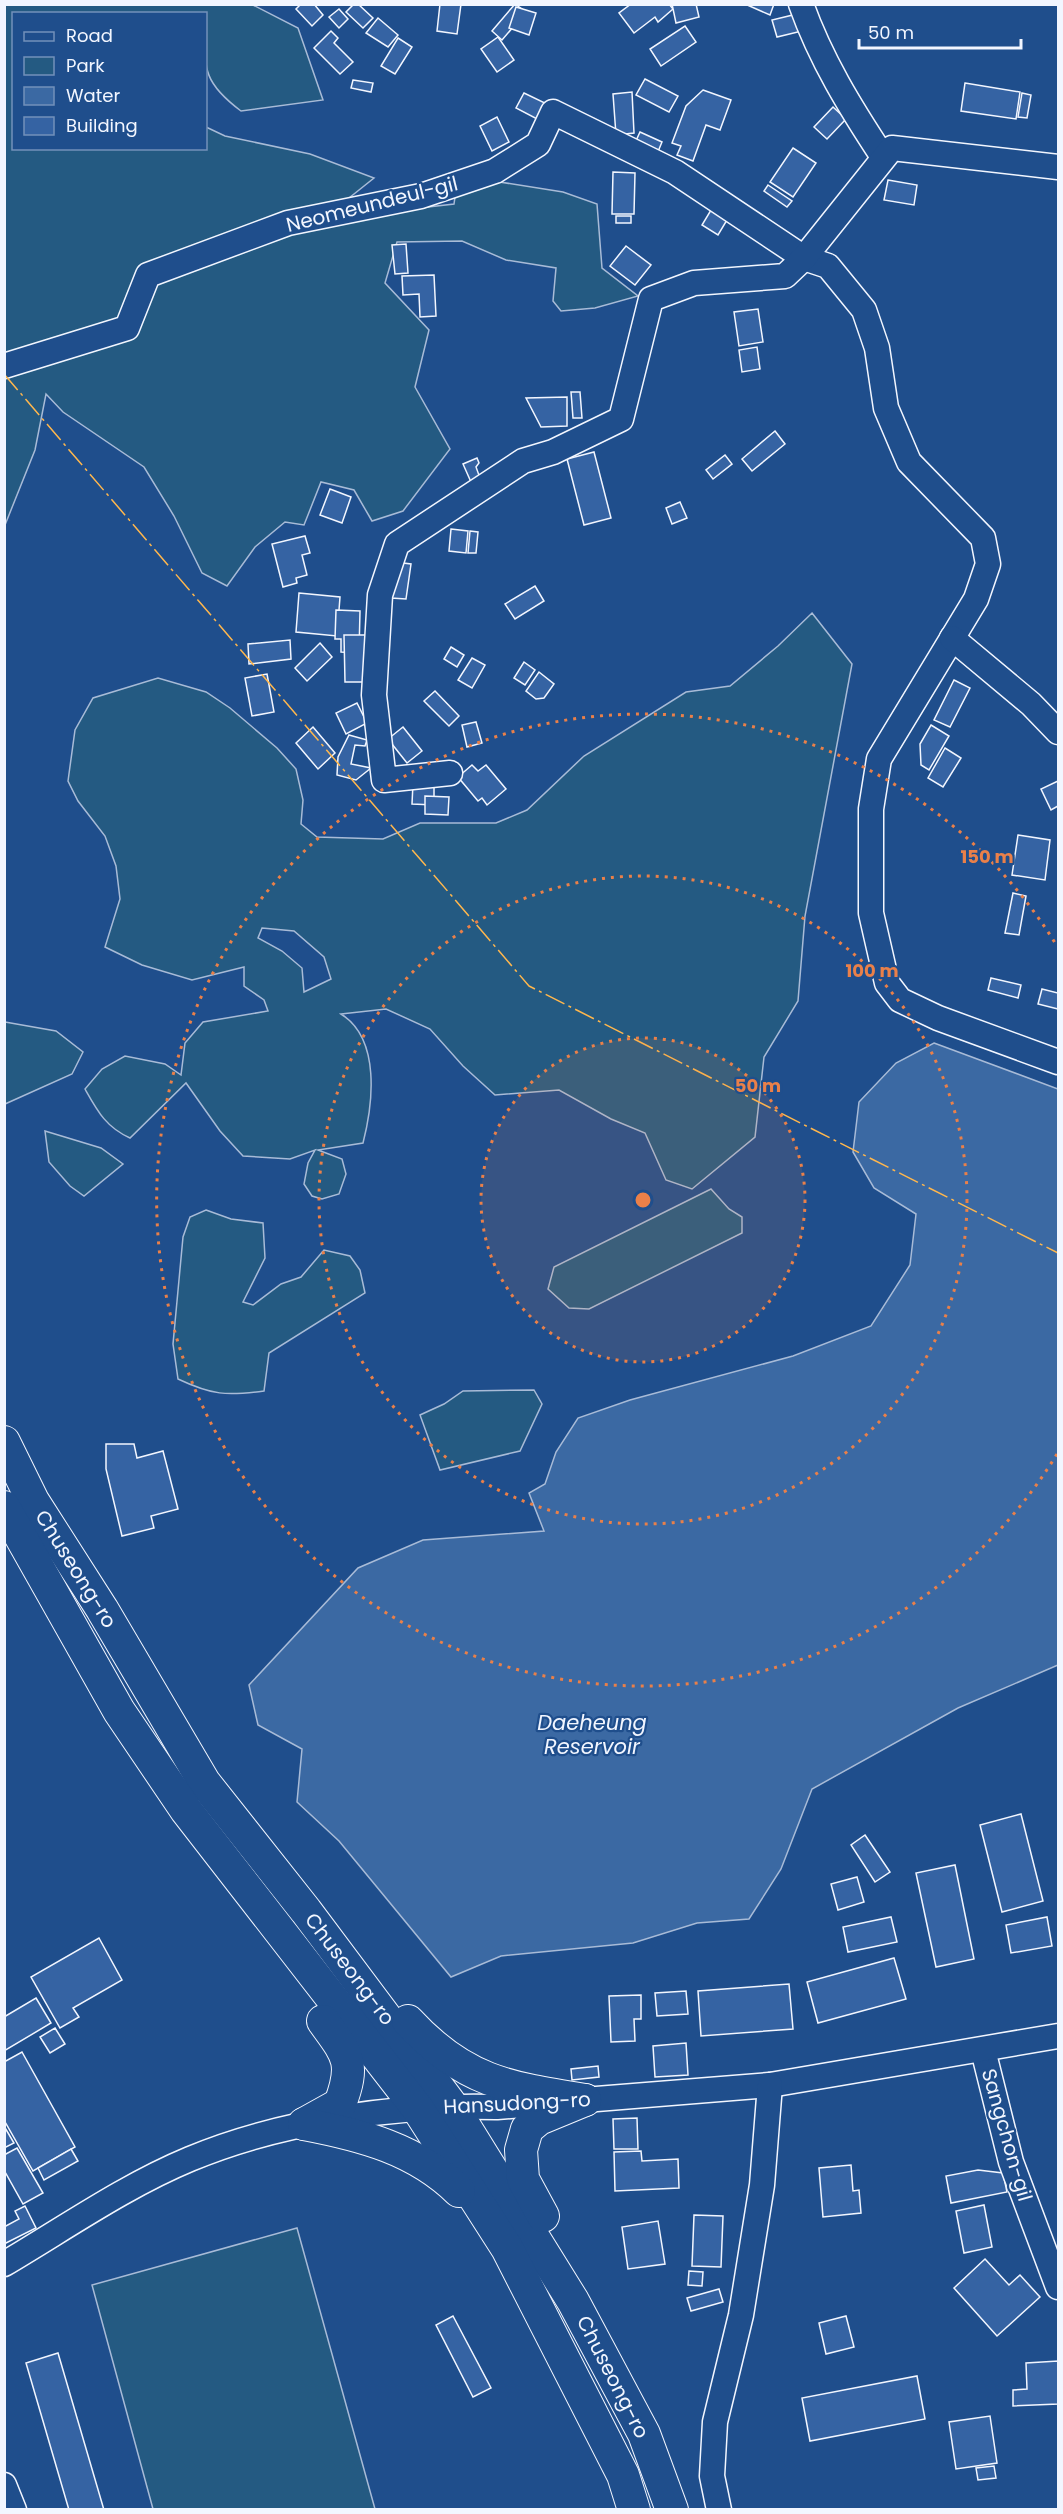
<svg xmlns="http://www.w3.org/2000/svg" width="1063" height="2514" font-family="Poppins,sans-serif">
<rect width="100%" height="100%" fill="#1f4e8c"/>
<!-- green -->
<g fill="#245a82" stroke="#a8bbd7" stroke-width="1.5" fill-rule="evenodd">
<path d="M5 5H253L298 28 323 100 241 111C197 78 206 64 206 14H14V148H206V127L225 136 310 154 374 178 344 202 393 211 454 204 456 190 487 180 563 192 597 204 602 268 638 296 595 308 561 311 553 301 556 268 506 260 462 241 397 242 385 283 429 330 415 387 450 449 403 511 372 521 354 490 321 482 304 525 285 522 255 547 227 586 202 573 174 516 144 467 63 412 46 394 35 450 5 525Z"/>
<path d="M812 613 852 664 805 916 798 1001 764 1057 755 1137 692 1189 666 1180 645 1133 611 1119 559 1090 495 1095 463 1066 430 1029 386 1009 341 1014C381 1039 373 1104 363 1143L318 1150 342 1159 346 1174 339 1194 322 1199 312 1196 304 1184 308 1163 315 1150 290 1159 243 1156 220 1131 186 1083 130 1138C106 1127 98 1112 85 1089L102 1069 125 1056 165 1064 181 1075 185 1043 203 1022 268 1011 264 1000 244 986V967L192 980 142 965 105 947 120 899 116 866 105 836 78 801 68 781 75 730 93 698 158 678 206 692 230 708 277 748 296 769 303 800 301 824 317 837 383 839 420 823H496L527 810 584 756 686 692 730 686 778 646ZM262 928 294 931 324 957 331 979 304 992 302 968 282 951 258 938Z"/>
<polygon points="5,1022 56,1031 83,1052 72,1074 5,1104"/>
<polygon points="45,1131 101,1148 123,1164 84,1196 70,1186 49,1162"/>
<polygon points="711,1189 729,1209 742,1217 742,1233 589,1309 569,1308 548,1289 554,1267"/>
<path d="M206 1210 231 1219 263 1223 265 1258 243 1302 253 1305 281 1284 301 1277 324 1250 350 1256 360 1270 365 1293 269 1353 264 1391C226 1396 212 1395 178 1379L173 1344 183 1237 190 1217Z"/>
<polygon points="534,1390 542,1404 520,1451 440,1470 420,1415 444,1404 463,1391"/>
<polygon points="297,2228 375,2509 153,2509 92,2285"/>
</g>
<!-- water -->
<polygon fill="#3b69a3" stroke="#a8bbd7" stroke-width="1.5" points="934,1043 1058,1089 1058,1665 958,1708 812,1789 781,1869 749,1919 697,1923 633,1943 501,1956 451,1977 339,1841 297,1802 302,1749 258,1725 249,1685 358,1568 423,1540 544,1531 529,1493 545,1484 556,1452 578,1418 630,1400 793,1356 871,1326 910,1265 916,1214 874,1188 853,1152 859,1102 896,1063"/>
<!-- building -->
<g fill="#3563a3" stroke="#f2f6ff" stroke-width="1.5">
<polygon points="301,4 314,4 323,15 312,26 296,9"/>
<polygon points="354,4 358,4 373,18 363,28 346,12"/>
<polygon points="440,4 461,4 457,34 437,31"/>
<polygon points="515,4 526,12 502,40 492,31"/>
<polygon points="631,4 669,4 673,9 658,22 655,17 634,33 619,13"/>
<polygon points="672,4 696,4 699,17 676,23"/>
<polygon points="745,4 774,4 770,15"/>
<polygon points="516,7 536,13 529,35 509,28"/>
<polygon points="339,9 348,19 339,28 329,17"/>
<polygon points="797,14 802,31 777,37 772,20"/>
<polygon points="378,18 398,35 388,47 366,33"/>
<polygon points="685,26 696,42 661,66 650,49"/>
<polygon points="331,31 338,38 334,43 353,62 340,74 314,48"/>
<polygon points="498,37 514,60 497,72 481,49"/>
<polygon points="398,38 412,47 395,74 381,66"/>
<polygon points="645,79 678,96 669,112 636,95"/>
<polygon points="353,80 373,83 371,92 351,88"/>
<polygon points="965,83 1020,92 1016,119 961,111"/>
<polygon points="703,90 731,100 720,130 706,125 693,161 677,155 681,146 672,143 686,106"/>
<polygon points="632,92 634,133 616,135 613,94"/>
<polygon points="524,93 547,104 539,120 516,108"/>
<polygon points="1022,93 1031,95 1027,118 1018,117"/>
<polygon points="833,107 846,119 827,139 814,127"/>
<polygon points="497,117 509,142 492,151 480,126"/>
<polygon points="640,132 662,142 657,154 635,143"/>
<polygon points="793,148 816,163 793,197 770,182"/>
<polygon points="613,172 635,173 634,214 612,214"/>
<polygon points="888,180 917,185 914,205 884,200"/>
<polygon points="768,185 792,201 787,207 764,191"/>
<polygon points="711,210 727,220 718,235 702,225"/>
<rect x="616" y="216" width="15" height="7"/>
<polygon points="406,244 408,273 395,274 392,245"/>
<polygon points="626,246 651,265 635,285 610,266"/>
<polygon points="434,275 436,316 420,317 419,294 403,295 402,276"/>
<polygon points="758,309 763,342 739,346 734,312"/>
<polygon points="757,347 760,369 742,372 739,350"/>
<polygon points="571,392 580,392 582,418 573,418"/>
<polygon points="567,397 567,426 541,427 526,398"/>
<polygon points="775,431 785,444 752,471 742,459"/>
<polygon points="594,452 611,518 584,525 567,459"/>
<polygon points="725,455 732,464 713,479 706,470"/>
<polygon points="477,458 479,463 476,467 480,478 471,482 463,464"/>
<polygon points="330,489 351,497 342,523 320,515"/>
<polygon points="680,502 687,518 672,524 666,508"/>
<polygon points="451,529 468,531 466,553 449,551"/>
<polygon points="470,531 478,532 476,553 468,553"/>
<polygon points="305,536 310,553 302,555 307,575 296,578 297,583 283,587 272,544"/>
<polygon points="395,562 411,564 406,599 391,598"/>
<polygon points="535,586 544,601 515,619 505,604"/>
<polygon points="299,593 340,597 337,636 296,632"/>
<polygon points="336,610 360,611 359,653 341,652 341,639 335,639"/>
<polygon points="344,635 370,635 370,682 345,682"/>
<polygon points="290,640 291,659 249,664 248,644"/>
<polygon points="320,643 332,657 307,681 295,668"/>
<polygon points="451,647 464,655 457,667 444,659"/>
<polygon points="472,658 485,665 472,688 458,680"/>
<polygon points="524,662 535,670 525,685 514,678"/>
<polygon points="539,672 554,684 544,698 536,699 526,691"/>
<polygon points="267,674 274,712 252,716 245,678"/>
<polygon points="954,680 970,688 950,727 934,720"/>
<polygon points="435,691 459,716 449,726 424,701"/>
<polygon points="357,703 367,723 346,734 336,713"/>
<polygon points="476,722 482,743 467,747 462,725"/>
<polygon points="931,725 949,736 929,770 921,765 920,744"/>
<polygon points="313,727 335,753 318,769 296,743"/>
<polygon points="403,727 422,751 407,763 388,739"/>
<polygon points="349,735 367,740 365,746 355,745 351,764 371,768 356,780 337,775 338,757"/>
<polygon points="945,748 961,758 943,787 928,778"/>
<polygon points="472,765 478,771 486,765 506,789 487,805 482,798 478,801 458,777"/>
<polygon points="1058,781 1058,806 1051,810 1041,789"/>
<polygon points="413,783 434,784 434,805 412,804"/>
<polygon points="425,796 449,797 448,815 425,814"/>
<polygon points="1018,835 1050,840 1045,880 1012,875"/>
<polygon points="1013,893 1026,896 1019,935 1005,933"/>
<polygon points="991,978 1021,985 1018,998 988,990"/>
<polygon points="1042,989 1058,993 1058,1009 1038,1004"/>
<polygon points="106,1444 134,1444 137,1458 163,1451 178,1509 151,1516 154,1528 122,1536 106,1469"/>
<polygon points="1021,1814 1043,1901 1002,1912 980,1825"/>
<polygon points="865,1835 890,1872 875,1882 851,1845"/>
<polygon points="955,1865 974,1959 936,1967 916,1873"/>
<polygon points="857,1877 864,1902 838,1910 831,1884"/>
<polygon points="891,1917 897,1942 848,1952 843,1927"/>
<polygon points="1047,1917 1052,1946 1011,1953 1006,1925"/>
<polygon points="99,1938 122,1980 73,2008 79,2017 60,2028 31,1977"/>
<polygon points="894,1958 906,1999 818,2023 807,1982"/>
<polygon points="789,1984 793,2029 701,2036 698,1991"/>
<polygon points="686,1991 688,2014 657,2016 655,1993"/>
<polygon points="641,1995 641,2019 634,2019 635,2041 611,2042 609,1996"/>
<polygon points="36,1998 51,2023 4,2051 4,2017"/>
<polygon points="55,2028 65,2044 50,2053 40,2037"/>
<polygon points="686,2043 688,2075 655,2077 653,2046"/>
<polygon points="22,2052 75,2147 33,2171 4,2120 4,2062"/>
<polygon points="598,2066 599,2077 572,2080 571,2069"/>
<polygon points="637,2118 638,2149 614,2149 613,2119"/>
<polygon points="4,2126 14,2143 4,2148"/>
<polygon points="17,2148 43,2193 23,2204 4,2170 4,2155"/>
<polygon points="71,2149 78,2161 44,2180 38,2168"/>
<polygon points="641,2151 642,2161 678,2159 679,2188 615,2191 614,2152"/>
<polygon points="851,2165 853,2191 859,2190 861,2213 823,2217 819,2168"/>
<polygon points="978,2170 1003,2173 1007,2192 951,2203 946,2176"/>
<polygon points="984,2205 992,2247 964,2253 956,2211"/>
<polygon points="25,2206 36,2228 4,2244 4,2227 19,2219 15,2211"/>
<polygon points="694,2215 723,2216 721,2267 692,2266"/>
<polygon points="658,2221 665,2264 628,2269 622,2227"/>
<polygon points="985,2259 1009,2285 1020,2275 1040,2297 997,2336 954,2288"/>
<polygon points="689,2271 703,2272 702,2286 688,2285"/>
<polygon points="719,2289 723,2302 691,2311 687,2298"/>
<polygon points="453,2316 491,2388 473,2397 436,2325"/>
<polygon points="846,2316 854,2347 826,2354 819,2323"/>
<polygon points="58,2353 104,2510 69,2510 26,2363"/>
<polygon points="1058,2361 1058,2404 1013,2406 1013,2390 1027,2389 1026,2363"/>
<polygon points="917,2376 925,2419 810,2441 802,2398"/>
<polygon points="990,2416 997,2463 956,2469 949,2422"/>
<polygon points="994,2466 996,2478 978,2480 976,2468"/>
</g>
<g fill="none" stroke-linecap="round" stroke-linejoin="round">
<!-- minor casing -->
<g stroke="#f2f6ff" stroke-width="27">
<g id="minor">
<path d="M801 4C821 60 850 107 883 157"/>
<polyline points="4,366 127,328 148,275 288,223 421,196 495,171 538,144 553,112 675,172 804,258 828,266 864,310 877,348 886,408 909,462 983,538 988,564 976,599 879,759 871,809 871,913 887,983 900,1000 938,1018 1058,1062"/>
<polyline points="952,638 1031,704 1058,732"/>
<polyline points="450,773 384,780 374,695 380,595 397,544 523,461 553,452 621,419 651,299 694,283 785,276 804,258 892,148 1058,167"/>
<polyline points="983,2050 1011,2162 1058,2287"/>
<path d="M4 2264C65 2228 125 2186 190 2159 281 2121 399 2104 497 2107L770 2085 1058 2036"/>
<polyline points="4,2485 14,2510"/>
<polyline points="719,2510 712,2476 715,2422 741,2315 762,2185 770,2085"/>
</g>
</g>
<!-- major casing -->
<g stroke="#f2f6ff" stroke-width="34">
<g id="major">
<polyline points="4,1442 33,1501 102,1609 204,1782 306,1911 452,2106 573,2301 644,2434 672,2510"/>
<polyline points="4,1507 119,1711 186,1810 418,2109 507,2248 623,2475 634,2510"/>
<path d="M408 2021C463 2081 508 2088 585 2100"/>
<path d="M304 2124 340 2104C356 2062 347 2054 323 2021"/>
<path d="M304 2124C362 2135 416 2149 459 2191"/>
<polyline points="543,2216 523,2179 521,2150 527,2129 539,2119 585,2100"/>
</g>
</g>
<!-- minor -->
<use href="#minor" stroke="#1f4e8c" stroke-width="24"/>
<!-- major -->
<use href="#major" stroke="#1f4e8c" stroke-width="32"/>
<!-- power -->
<polyline stroke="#ffb74d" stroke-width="1.5" stroke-dasharray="21 4.5 3 4.5" stroke-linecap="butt" points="4,374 529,986 1058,1253"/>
</g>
<!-- distance rings -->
<circle cx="643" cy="1200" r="162" fill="#ea8049" fill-opacity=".12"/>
<g fill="none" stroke="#ea8049" stroke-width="3" stroke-dasharray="3 6">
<circle cx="643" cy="1200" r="162"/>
<circle cx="643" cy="1200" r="324"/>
<path d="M1057 1454A486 486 0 1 1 1057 946"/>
</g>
<g text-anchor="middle" stroke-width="4.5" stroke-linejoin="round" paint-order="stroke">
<!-- street labels -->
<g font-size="20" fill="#f2f6ff" stroke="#1f4e8c">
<text transform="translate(372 204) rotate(-14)" y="7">Neomeundeul-gil</text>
<text transform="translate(76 1569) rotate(58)" y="7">Chuseong-ro</text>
<text transform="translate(350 1969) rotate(53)" y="7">Chuseong-ro</text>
<text transform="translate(517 2103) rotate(-3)" y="7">Hansudong-ro</text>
<text transform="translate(1007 2135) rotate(74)" y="7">Sangchon-gil</text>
<text transform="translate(613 2377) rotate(63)" y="7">Chuseong-ro</text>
</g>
<!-- water labels -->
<g font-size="21" font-style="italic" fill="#f2f6ff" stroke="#1f4e8c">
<text x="592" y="1730">Daeheung<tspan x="592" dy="24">Reservoir</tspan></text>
</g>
</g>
<circle cx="643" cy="1200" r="9" fill="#ea8049" stroke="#1f4e8c" stroke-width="3"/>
<g font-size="18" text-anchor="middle" font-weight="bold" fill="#ea8049" stroke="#1f4e8c" stroke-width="4.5" stroke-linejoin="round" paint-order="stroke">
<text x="987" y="863">150 m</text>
<text x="872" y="977">100 m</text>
<text x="758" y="1092">50 m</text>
</g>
<!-- border -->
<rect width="1063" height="2514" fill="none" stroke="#f2f6ff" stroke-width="12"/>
<!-- legend -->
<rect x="12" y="12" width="195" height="138" fill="#1f4e8c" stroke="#7391ba" stroke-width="1.5"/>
<rect x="24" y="32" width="30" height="9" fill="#1f4e8c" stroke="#7391ba" stroke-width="1.5"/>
<text x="66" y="42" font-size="18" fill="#f2f6ff">Road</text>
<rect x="24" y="57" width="30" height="18" fill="#245a82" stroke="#7391ba" stroke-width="1.5"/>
<text x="66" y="72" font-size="18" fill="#f2f6ff">Park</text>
<rect x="24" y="87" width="30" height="18" fill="#3b69a3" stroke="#7391ba" stroke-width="1.5"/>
<text x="66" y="102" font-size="18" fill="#f2f6ff">Water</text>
<rect x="24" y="117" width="30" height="18" fill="#3563a3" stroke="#7391ba" stroke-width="1.5"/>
<text x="66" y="132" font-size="18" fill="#f2f6ff">Building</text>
<!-- scale -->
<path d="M859 39v9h162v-9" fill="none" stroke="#f2f6ff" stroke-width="3"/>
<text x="868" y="39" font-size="18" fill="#f2f6ff" stroke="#1f4e8c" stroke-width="4.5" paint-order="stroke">50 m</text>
</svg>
